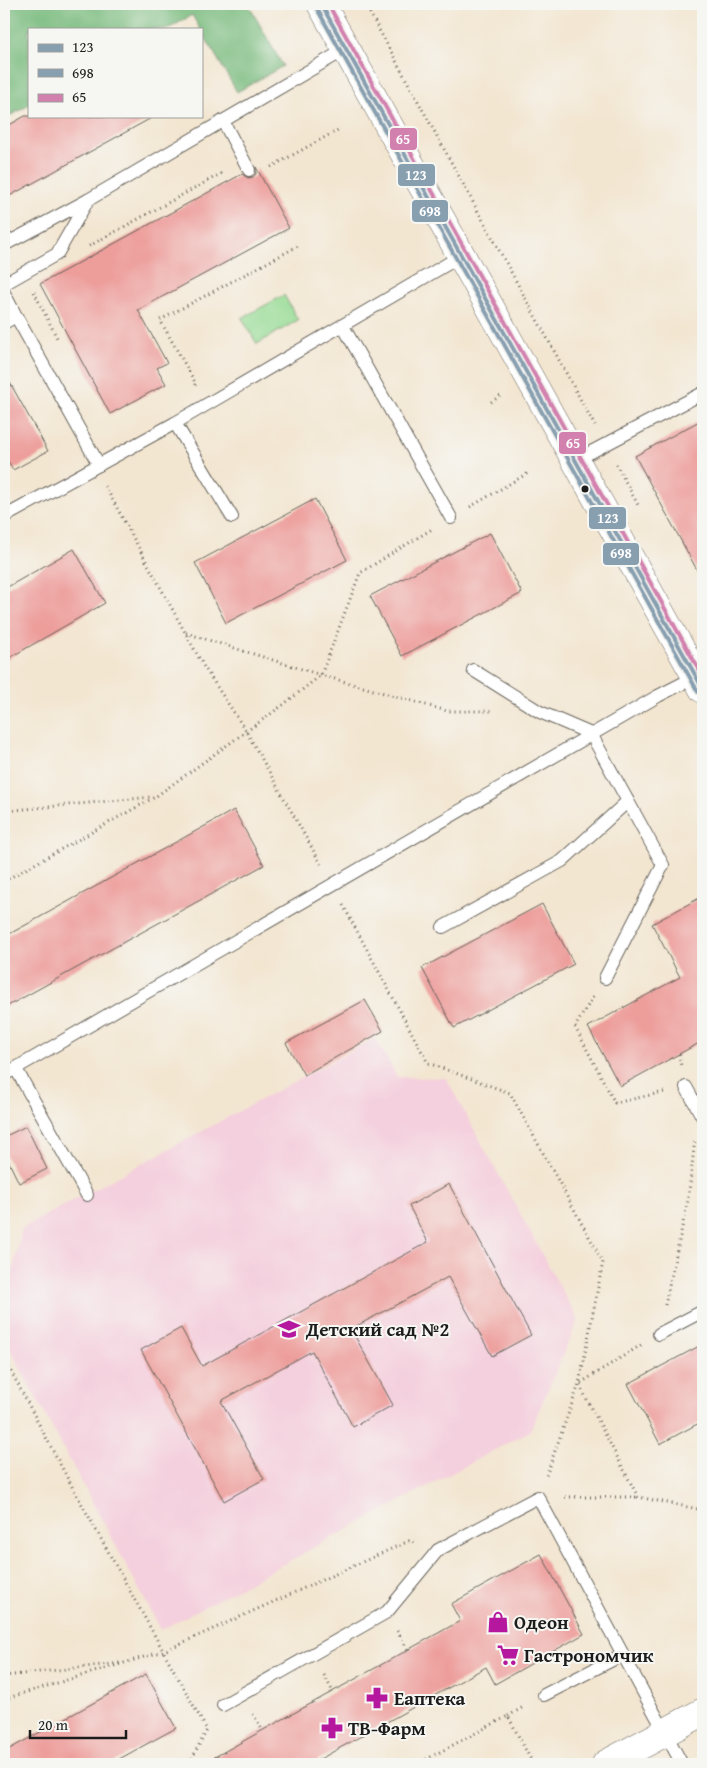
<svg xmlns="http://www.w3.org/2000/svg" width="707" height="1768" font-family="'Gentium Book Plus',serif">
<rect width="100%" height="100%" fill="#f6f6f2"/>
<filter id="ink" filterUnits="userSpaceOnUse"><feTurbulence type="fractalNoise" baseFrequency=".02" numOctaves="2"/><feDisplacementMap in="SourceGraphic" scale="10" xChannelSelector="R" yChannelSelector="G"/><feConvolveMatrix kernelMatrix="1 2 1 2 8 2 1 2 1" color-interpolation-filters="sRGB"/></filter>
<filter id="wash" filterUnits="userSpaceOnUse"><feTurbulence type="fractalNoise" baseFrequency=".0096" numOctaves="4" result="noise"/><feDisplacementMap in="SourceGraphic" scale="20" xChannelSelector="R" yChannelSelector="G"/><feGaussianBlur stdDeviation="1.12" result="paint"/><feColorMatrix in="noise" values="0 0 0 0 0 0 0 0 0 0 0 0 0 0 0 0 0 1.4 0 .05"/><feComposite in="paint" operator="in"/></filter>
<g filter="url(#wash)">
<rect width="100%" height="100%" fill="#f3e6d1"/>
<!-- built -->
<polygon fill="#f4cfdd" points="375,1038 397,1077 446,1078 578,1320 530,1431 161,1630 4,1338 4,1312 22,1228"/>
<!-- green -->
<polygon fill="#97db94" stroke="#5a7c58" points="284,295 298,320 257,344 242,318"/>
<!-- forest -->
<polygon fill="#79bb7e" stroke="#4a6c4d" points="4,4 248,4 283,66 237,92 192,15 168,29 29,29 29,105 4,119"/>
<g id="blocks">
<!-- building -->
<g fill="#ed9e9b">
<polygon points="25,116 155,116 4,199 4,128"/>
<polygon points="256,167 289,228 138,310 167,363 157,368 166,384 110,414 40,284 242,174 248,178 253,177 256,174"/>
<polygon points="4,372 48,451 13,470 4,454"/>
<polygon points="703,419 703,581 635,456"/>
<polygon points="315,499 347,560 226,623 195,563"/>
<polygon points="490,533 522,593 402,656 370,596"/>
<polygon points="74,549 105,603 4,661 4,589"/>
<polygon points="234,810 264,865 4,1008 4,937"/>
<polygon points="703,896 703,1041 620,1086 588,1027 680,977 652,924"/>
<polygon points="542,904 574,964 454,1028 422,968"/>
<polygon points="365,1000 383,1031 304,1075 286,1043"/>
<polygon points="26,1126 47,1169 19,1183 4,1152 4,1137"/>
<polygon points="449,1184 531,1335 492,1356 448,1277 351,1329 393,1405 353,1427 312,1351 221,1401 264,1479 224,1501 141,1350 181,1328 202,1366 428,1242 409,1206"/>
<polygon points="703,1344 703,1421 660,1444 628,1384"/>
<polygon points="541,1554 584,1634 495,1684 486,1667 311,1764 202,1764 460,1621 451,1604"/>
<polygon points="146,1674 176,1728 110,1764 4,1764 4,1752"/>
</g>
</g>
</g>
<g filter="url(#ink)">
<use href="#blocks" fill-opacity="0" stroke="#67635b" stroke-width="1"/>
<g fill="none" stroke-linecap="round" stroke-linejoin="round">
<!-- service casing -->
<g stroke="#67635b" stroke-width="14">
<g id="service">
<polyline points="223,121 249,170"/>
<polyline points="4,245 88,200"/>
<polyline points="4,284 57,254 88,200 346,49"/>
<polyline points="4,293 16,316 4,323"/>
<polyline points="16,316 99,465"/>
<polyline points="343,326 451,518"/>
<polyline points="175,423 232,517"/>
<polyline points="576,460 703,393"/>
<polyline points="4,517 175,423 461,256"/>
<polyline points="473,670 540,712 591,734 663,865 605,978"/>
<polyline points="443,927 562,861 628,801"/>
<polyline points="16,1069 87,1195"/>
<polyline points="4,1075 658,696 699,675"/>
<polyline points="686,1087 703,1118"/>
<polyline points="659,1334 703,1311"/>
<polyline points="544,1695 622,1655"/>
<polyline points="223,1705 387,1612 438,1550 538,1497 682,1764"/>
</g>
</g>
<!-- secondary casing -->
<g stroke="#67635b" stroke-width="29">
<g id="secondary">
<polyline points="321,4 703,689"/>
<polyline points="606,1764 703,1712"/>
</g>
</g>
<!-- path -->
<g stroke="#67635b" stroke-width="3" stroke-dasharray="1 4" stroke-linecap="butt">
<polyline points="365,4 595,426"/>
<polyline points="271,167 338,130"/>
<polyline points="89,246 224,172"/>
<polyline points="34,292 58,340"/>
<polyline points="195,385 196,384 160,320 300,245"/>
<polyline points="491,402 503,394"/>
<polyline points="616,464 638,505"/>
<polyline points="105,486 204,667 246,731 321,864"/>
<polyline points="470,507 530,472"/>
<polyline points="186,633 321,675 447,711 493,711"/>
<polyline points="4,811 152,797"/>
<polyline points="4,881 155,797 283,705 321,675 360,573 432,529"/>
<polyline points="343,905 428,1063 510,1093 603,1262 579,1384 546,1476"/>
<polyline points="593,997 575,1027 615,1103 664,1092"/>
<polyline points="679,1054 681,1066"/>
<polyline points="665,1305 688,1200 695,1139"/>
<polyline points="641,1345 579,1384 638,1497 703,1510"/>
<polyline points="4,1358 69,1481 207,1730 189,1764"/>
<polyline points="565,1497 638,1497"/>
<polyline points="397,1631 408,1650"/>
<polyline points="324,1675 333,1692"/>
<polyline points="4,1676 120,1663"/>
<polyline points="4,1699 164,1651 409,1541 416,1543"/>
<polyline points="253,1714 263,1731"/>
<polyline points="508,1716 525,1706"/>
<polyline points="417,1764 508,1716 531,1760"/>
</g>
<!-- service -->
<use href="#service" stroke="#fff" stroke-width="12"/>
<!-- secondary -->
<use href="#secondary" stroke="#fff" stroke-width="28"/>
<!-- bus-1 casing -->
<g stroke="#f6f6f2" stroke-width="8">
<polyline id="bus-1" points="321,4 703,689"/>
</g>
<!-- bus-2 casing -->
<g stroke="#f6f6f2" stroke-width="8">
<polyline id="bus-2" points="316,7 698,692"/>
</g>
<!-- bus-3 casing -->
<g stroke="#f6f6f2" stroke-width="8">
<polyline id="bus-3" points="328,4 703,677"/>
</g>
<!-- bus-1 -->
<use href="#bus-1" stroke="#889fb0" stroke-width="4"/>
<!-- bus-2 -->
<use href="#bus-2" stroke="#889fb0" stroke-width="4"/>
<!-- bus-3 -->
<use href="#bus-3" stroke="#d281ae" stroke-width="4"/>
</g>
</g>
<!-- icons -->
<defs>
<g id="school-bare" transform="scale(1.725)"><path d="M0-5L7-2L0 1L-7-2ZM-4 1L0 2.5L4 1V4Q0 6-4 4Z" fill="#b5179e" stroke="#f6f6f2" stroke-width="2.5" paint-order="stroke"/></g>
<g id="shop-bare" transform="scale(1.725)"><path d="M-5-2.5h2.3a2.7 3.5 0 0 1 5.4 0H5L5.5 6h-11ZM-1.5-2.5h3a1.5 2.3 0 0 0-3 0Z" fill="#b5179e" stroke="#f6f6f2" stroke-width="2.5" paint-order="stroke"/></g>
<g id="supermarket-bare" transform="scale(1.725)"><path d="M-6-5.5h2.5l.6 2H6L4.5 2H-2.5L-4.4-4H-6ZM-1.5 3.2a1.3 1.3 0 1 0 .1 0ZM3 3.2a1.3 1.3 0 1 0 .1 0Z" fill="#b5179e" stroke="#f6f6f2" stroke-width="2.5" paint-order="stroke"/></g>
<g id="pharmacy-bare" transform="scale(1.725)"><path d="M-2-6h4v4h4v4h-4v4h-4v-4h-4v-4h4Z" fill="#b5179e" stroke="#f6f6f2" stroke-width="2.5" paint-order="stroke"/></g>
</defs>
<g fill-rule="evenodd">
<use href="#school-bare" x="289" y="1329"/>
<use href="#shop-bare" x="498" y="1622"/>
<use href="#supermarket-bare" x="508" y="1655"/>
<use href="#pharmacy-bare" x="377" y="1698"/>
<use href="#pharmacy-bare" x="332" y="1728"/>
</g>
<!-- markers -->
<circle fill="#1c1c1c" stroke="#f6f6f2" stroke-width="2" cx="585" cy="489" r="4.5"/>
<g text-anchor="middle" stroke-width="4" stroke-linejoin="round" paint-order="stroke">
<!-- poi labels -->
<g font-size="19" font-weight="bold" fill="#1c1c1c" stroke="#f6f6f2" text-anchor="start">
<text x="306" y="1336">Детский сад №2</text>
<text x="514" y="1629">Одеон</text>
<text x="524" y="1662">Гастрономчик</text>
<text x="394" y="1705">Еаптека</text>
<text x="348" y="1735">ТВ-Фарм</text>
</g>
</g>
<g stroke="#f6f6f2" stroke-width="2">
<rect x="389" y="127" width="29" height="24" rx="5" fill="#d281ae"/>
<rect x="397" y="163" width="39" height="24" rx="5" fill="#889fb0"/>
<rect x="411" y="199" width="38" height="24" rx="5" fill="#889fb0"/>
<rect x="558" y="431" width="29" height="24" rx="5" fill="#d281ae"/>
<rect x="588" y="506" width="39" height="24" rx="5" fill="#889fb0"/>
<rect x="602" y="542" width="38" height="24" rx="5" fill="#889fb0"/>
</g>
<g font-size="14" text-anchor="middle" font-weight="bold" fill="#fff">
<text x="403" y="144">65</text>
<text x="416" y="180">123</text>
<text x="430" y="216">698</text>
<text x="573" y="448">65</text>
<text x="608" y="523">123</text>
<text x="621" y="558">698</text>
</g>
<!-- margin -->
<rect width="707" height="1768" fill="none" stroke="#f6f6f2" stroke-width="20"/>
<!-- legend -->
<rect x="28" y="28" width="175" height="90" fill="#f6f6f2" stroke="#9f9f9c"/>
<rect x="38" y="44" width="25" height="8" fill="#889fb0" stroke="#9f9f9c"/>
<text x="72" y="52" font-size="15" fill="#1c1c1c">123</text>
<rect x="38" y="69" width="25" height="8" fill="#889fb0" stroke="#9f9f9c"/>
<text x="72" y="78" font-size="15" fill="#1c1c1c">698</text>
<rect x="38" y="94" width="25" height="8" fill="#d281ae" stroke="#9f9f9c"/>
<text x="72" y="102" font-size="15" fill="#1c1c1c">65</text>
<!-- scale -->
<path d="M30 1730v8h96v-8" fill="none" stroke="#1c1c1c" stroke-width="2.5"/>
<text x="38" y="1730" font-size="15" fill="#1c1c1c" stroke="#f6f6f2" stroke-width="4" paint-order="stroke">20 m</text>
</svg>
